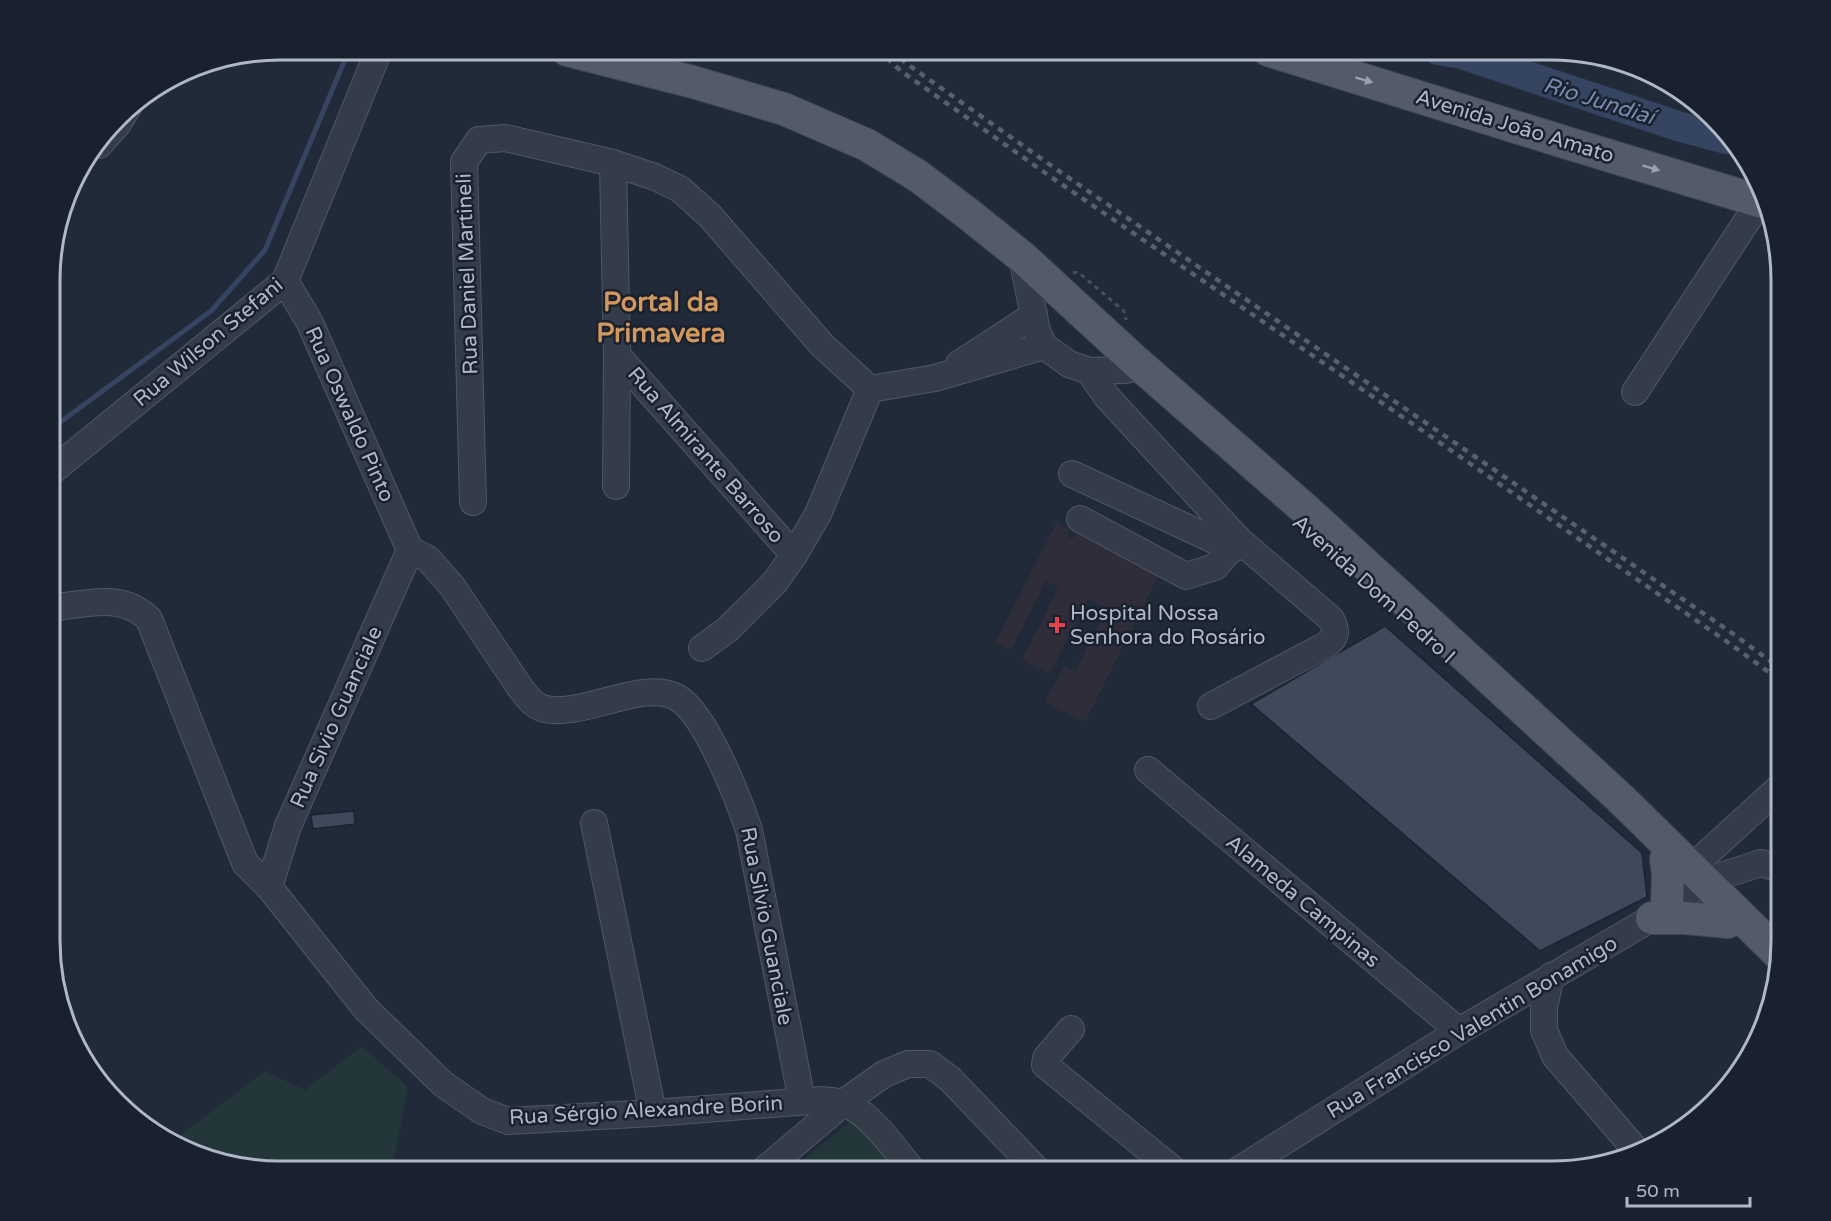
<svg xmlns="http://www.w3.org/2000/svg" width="1831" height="1221" font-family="'Varela Round',sans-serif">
<rect width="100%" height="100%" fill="#212a39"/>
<!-- medical -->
<polygon fill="#2f2d3a" points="1056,523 1070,530 1067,536 1073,539 1081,524 1163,566 1085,722 1045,702 1064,666 1075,672 1107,608 1088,599 1050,674 1022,660 1058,587 1046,581 1011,650 995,643"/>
<!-- green -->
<g fill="#23363a">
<path d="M362 1046 408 1087 393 1166 414 1171C359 1171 212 1180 173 1141L265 1071 305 1090Z"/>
<polygon points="854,1119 897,1171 789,1171"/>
</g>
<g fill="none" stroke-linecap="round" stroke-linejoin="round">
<!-- stream -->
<polyline stroke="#354460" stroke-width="5" points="51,429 211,311 265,250 349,50"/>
<!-- river -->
<polyline stroke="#354460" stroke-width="30" points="1438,50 1461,54 1681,127 1726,139"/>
</g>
<!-- building -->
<g fill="#40495b" stroke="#1c2330" stroke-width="1.5">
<polygon points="1385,626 1642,853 1647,897 1540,951 1251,704"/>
<polygon points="354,811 355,824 313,829 311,815"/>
</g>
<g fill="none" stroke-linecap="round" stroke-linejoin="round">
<!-- minor casing -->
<g stroke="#505764" stroke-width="28">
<g id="minor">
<polyline points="99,145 117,125 128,107"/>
<polyline points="613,163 617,355 616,486"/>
<polyline points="1022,257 1037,331 1044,346 1069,364 1089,371 1125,370 1142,366"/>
<polyline points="285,281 310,323 410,550"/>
<polyline points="617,355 794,555"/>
<polyline points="959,364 1034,315"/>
<polyline points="870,389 935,378 1044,346"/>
<polyline points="1635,392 1760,201"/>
<polyline points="51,472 285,281 379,50"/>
<polyline points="1072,474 1233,549"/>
<polyline points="473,502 464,162 479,140 505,138 613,163 655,177 680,189 710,216 822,345 870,389"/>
<polyline points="1080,519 1186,576 1215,567 1239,540 1107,397 1089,371"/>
<path d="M410 550 428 559 452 586 519 686C525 694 532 705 542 708 581 720 644 677 678 698 706 715 738 798 749 830L802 1101"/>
<path d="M51 608C86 604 122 592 149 619L245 863 269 887 366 1009 443 1084 482 1111 508 1121 653 1113 823 1100C830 1101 836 1101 842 1103 870 1111 895 1150 913 1171"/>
<polyline points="702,648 728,629 775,582 794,555 818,514 870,389"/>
<path d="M1211 706 1326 645C1337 637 1337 631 1331 619L1239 540"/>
<polyline points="1148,770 1459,1031"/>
<polyline points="594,823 653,1113"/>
<polyline points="1691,868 1781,786"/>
<polyline points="269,887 288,826 410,550"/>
<polyline points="1551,976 1544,1007 1544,1030 1555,1056 1636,1150"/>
<polyline points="1071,1029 1046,1058 1045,1065 1175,1171"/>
<polyline points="763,1171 843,1103 884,1074 908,1064 930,1064 950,1079 1038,1171"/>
<polyline points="1237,1171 1459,1031 1652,918 1705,881 1761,863 1781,869"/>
</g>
</g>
<!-- major casing -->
<g stroke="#3e4553" stroke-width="34">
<g id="major">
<polyline points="567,50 693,82 784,109 867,145 918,176 967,213 1022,257 1134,360 1306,510 1620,798 1781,956"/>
<polyline points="1268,50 1564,142 1762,202"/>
<polyline points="1666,859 1668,875 1667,907"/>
<polyline points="1652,918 1685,918 1728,922"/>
</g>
</g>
<!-- path -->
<polyline stroke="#415357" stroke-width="3" stroke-dasharray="4.5 4.5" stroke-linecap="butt" points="1073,273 1078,272 1124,311 1126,320"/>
<!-- minor -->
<use href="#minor" stroke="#353c49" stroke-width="26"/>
<!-- major -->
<use href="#major" stroke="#535b69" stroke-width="32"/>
<!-- rail -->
<g stroke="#576070" stroke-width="4.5" stroke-dasharray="6 6" stroke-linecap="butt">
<polyline points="878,50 901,71 1051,177 1423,431 1726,641 1781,681"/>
<polyline points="892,50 907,64 1056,169 1732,633 1781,669"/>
</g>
</g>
<!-- one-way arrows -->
<defs><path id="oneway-solid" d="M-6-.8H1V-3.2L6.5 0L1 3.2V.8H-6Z" transform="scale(1.5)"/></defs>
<g fill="#99a0af">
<use href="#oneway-solid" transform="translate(1364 80) rotate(17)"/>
<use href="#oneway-solid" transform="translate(1651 168) rotate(17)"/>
</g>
<!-- markers -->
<path fill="#e0444e" stroke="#1a212e" stroke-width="2" d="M1054 616h6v6h6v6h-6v6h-6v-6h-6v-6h6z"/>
<g text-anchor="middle" stroke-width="5" stroke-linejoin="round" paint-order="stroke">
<!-- street labels -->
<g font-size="21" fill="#b0b7c6" stroke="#1a212e">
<text transform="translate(1515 126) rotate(17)" y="7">Avenida João Amato</text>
<text transform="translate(467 274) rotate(-92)" y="7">Rua Daniel Martineli</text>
<text transform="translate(208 342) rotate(-40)" y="7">Rua Wilson Stefani</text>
<text transform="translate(350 414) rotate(66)" y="7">Rua Oswaldo Pinto</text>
<text transform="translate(706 455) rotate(49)" y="7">Rua Almirante Barroso</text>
<text transform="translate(1374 589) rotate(42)" y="7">Avenida Dom Pedro I</text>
<text transform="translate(336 717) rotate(-66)" y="7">Rua Sivio Guanciale</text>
<text transform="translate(1303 901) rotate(40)" y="7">Alameda Campinas</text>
<text transform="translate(767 926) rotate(79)" y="7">Rua Silvio Guanciale</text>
<text transform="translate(1472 1027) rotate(-31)" y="7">Rua Francisco Valentin Bonamigo</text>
<text transform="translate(646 1110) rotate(-3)" y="7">Rua Sérgio Alexandre Borin</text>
</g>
<!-- poi labels -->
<g font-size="21" fill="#b0b7c6" stroke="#1a212e" text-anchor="start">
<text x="1070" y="620">Hospital Nossa<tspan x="1070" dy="24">Senhora do Rosário</tspan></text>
</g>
<!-- water labels -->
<g font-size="22" font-style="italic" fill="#778bae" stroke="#1a212e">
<text transform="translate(1599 100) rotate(17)" y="8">Rio Jundiaí</text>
</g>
<!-- district labels -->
<g font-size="27" font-weight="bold" fill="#d3985d" stroke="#1a212e">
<text x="661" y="311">Portal da<tspan x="661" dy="31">Primavera</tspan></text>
</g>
</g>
<!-- crop -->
<path d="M0 0H1831V1221H0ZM280 60H1551A220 220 0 0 1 1771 280V941A220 220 0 0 1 1551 1161H280A220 220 0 0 1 60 941V280A220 220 0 0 1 280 60Z" fill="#1a212e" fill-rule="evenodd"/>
<path fill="none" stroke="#b0b7c6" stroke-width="3" d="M280 60H1551A220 220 0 0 1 1771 280V941A220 220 0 0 1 1551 1161H280A220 220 0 0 1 60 941V280A220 220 0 0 1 280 60Z"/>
<!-- scale -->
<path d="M1627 1197v9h123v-9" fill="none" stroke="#b0b7c6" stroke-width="3"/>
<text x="1636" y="1197" font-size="18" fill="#b0b7c6" stroke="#1a212e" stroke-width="4.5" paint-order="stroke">50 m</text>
</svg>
